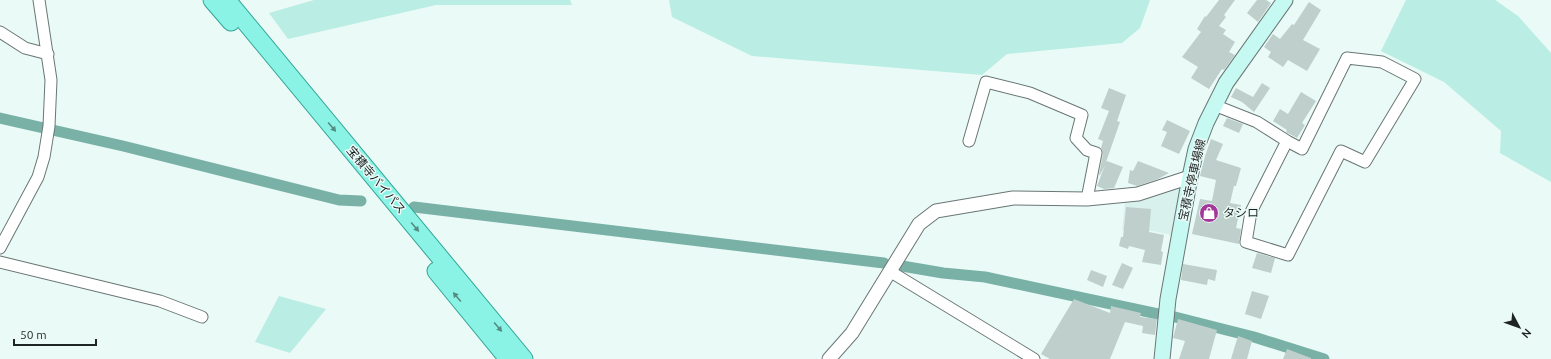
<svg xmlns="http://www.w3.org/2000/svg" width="1551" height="359" font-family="Ubuntu,'Noto Sans JP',sans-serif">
<rect width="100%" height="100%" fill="#eafaf7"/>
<!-- built -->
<polygon fill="#d8f1ec" points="1180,185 1171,235 1153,231 1122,230 1125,202 1145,197"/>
<!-- green -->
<g fill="#baede3">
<polygon points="314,0 570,0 572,5 436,5 288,39 269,13"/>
<polygon points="669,0 1150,0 1140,28 1122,43 1007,54 982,75 752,56 672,17"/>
<polygon points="1406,0 1495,0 1518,16 1551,53 1551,182 1500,153 1501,131 1444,82 1381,51"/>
<polygon points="279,296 326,309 290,353 255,342"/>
</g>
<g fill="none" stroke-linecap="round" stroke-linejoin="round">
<!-- canal -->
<g stroke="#79b1a7" stroke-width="11">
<polyline points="0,118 123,146 339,200 361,201"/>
<polyline points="414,207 884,263"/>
<polyline points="902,266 943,273 985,277 1158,314"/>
<polyline points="1171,316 1254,337 1324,359"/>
</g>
</g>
<!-- building -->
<g fill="#bfcfcb">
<polygon points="1219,0 1235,0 1224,15 1226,17 1219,26 1226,30 1223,34 1235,42 1229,52 1235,55 1224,70 1222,69 1209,89 1191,78 1198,67 1182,57 1201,32 1197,29 1205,16 1206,17"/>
<polygon points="1257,0 1266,0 1271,3 1258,22 1247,13"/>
<polygon points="1309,2 1321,10 1303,40 1320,49 1307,71 1288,60 1283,67 1268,57 1271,52 1264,47 1273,34 1280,39 1292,24 1294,25"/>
<polygon points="1262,83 1270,88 1254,112 1242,102 1231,97 1236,88 1253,97"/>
<polygon points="1109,88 1126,95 1117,121 1120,122 1106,162 1107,161 1123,167 1114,188 1104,189 1097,186 1105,165 1100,175 1099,175 1103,154 1101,148 1103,141 1098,139 1109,111 1101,108"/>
<polygon points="1301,92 1316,101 1302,123 1305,125 1297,138 1286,132 1287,130 1273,121 1280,109 1288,114"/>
<polygon points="1227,118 1243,124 1239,133 1223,126"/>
<polygon points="1167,120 1190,131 1179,154 1161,146 1167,132 1162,130"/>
<polygon points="1211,139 1223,144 1216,160 1241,168 1236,186 1234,186 1230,203 1241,205 1236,228 1241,229 1239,244 1192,234 1200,199 1212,201 1216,180 1200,176 1205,156"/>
<polygon points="1138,161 1169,173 1158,179 1137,186 1128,183 1130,170 1133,171"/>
<polygon points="1126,207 1151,209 1149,232 1164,235 1161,251 1163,252 1161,265 1142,262 1145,250 1129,246 1128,249 1119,246 1121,237 1123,237"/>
<polygon points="1257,253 1275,258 1271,273 1252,268"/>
<polygon points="1122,263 1133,268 1123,289 1112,285"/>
<polygon points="1183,264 1217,270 1215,281 1208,279 1207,285 1181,280"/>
<polygon points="1091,270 1107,276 1103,287 1087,280"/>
<polygon points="1252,291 1269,296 1261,319 1245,314"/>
<polygon points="1074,299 1110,313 1111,306 1141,313 1140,317 1157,319 1155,335 1142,333 1143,326 1125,322 1110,359 1050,359 1041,354"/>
<polygon points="1178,319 1217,330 1209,359 1179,359 1185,341 1173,338"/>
<polygon points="1238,336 1252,341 1247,359 1231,359"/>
<polygon points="1287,349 1311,358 1311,359 1283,359"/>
</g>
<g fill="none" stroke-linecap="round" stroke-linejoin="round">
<!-- minor casing -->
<g stroke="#697674" stroke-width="13">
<g id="minor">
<polyline points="0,32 25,48 48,54"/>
<polyline points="1214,105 1257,122 1287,141 1251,212 1246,242 1288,255 1341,151 1365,162 1415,79 1382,62 1347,58 1302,149 1287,141"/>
<polyline points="969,141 986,82 1030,93 1082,115 1076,138 1087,150 1096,153 1087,199"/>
<polyline points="0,248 38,177 44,157 49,126 51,80 39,0"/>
<polyline points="0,262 160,301 202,317"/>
<polyline points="891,272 1034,359"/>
</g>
</g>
<!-- tertiary casing -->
<g stroke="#697674" stroke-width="15">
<polyline id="tertiary" points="829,359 852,333 919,224 936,211 1013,198 1087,199 1138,194 1190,177"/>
</g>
<!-- secondary casing -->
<g stroke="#697674" stroke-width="17">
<polyline id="secondary" points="1162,359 1168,299 1190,177 1196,149 1206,123 1226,83 1285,0"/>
</g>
<!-- primary casing -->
<g stroke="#32a597" stroke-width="19">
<g id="primary">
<polyline points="212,0 231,22"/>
<polyline points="227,0 524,359"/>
<polyline points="436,271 508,359"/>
</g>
</g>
<!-- minor -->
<use href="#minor" stroke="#fff" stroke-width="11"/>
<!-- tertiary -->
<use href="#tertiary" stroke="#fff" stroke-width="13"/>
<!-- secondary -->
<use href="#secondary" stroke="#c5f9f2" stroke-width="15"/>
<!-- primary -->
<use href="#primary" stroke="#8bf3e6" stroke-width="17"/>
</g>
<!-- one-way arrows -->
<defs><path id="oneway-solid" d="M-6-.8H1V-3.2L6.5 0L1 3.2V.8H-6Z"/></defs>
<g fill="#548c84">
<use href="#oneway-solid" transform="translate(332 127) rotate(50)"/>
<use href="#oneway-solid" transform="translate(415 227) rotate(50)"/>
<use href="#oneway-solid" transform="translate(457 297) rotate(-130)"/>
<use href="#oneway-solid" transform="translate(498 327) rotate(50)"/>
</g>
<!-- icons -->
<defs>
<g id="shop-disc" transform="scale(1)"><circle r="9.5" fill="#a43899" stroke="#eafaf7"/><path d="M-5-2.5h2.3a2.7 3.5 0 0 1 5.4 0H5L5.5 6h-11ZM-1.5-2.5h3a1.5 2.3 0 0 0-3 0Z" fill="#fff"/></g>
</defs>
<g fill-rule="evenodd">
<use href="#shop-disc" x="1209" y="213"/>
</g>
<g text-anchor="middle" stroke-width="3" stroke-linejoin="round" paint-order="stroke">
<!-- street labels -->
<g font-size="12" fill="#1e2423" stroke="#eafaf7">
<text transform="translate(376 180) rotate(50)" y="4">宝積寺バイパス</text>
<text transform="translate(1192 180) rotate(-77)" y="4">宝積寺停車場線</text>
</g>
<!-- poi labels -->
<g font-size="12" fill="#1e2423" stroke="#eafaf7" text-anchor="start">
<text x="1223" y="217">タシロ</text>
</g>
</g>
<!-- north arrow -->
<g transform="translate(1519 327) rotate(131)" stroke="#eafaf7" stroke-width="3" paint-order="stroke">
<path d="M0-3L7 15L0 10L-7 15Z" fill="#1e2423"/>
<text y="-6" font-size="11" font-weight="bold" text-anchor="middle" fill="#1e2423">N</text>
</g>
<!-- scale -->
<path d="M14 339v6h82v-6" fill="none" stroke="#1e2423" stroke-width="2"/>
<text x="20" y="339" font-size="12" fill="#1e2423" stroke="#eafaf7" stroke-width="3" paint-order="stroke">50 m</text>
</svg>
